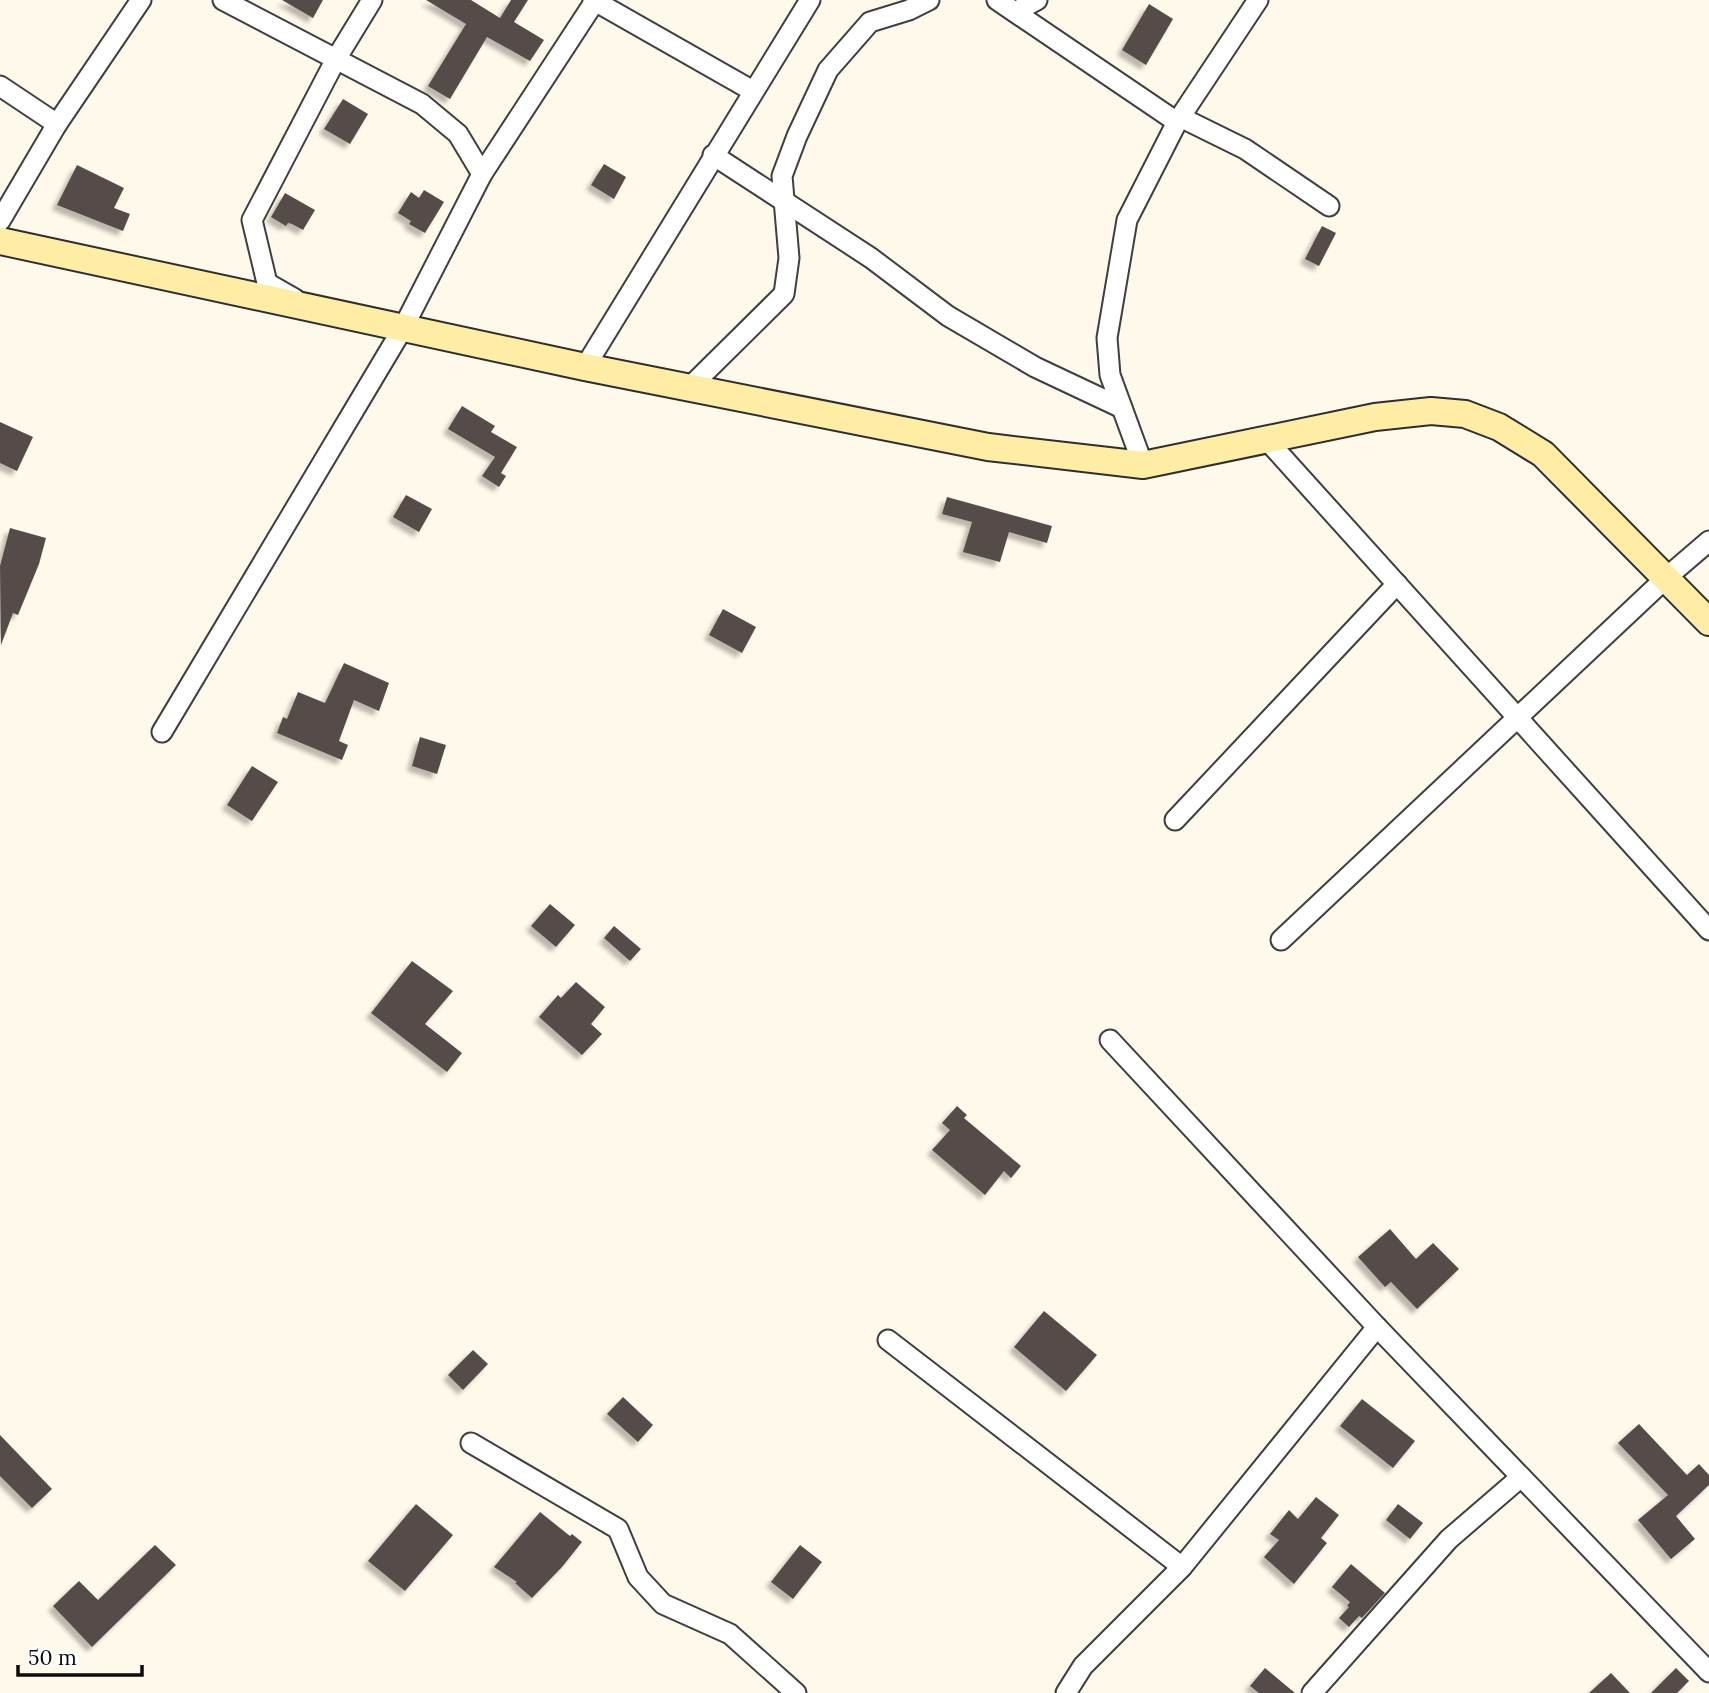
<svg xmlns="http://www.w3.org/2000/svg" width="1709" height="1693" font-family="Lora,serif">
<defs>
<filter id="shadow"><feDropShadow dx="-5" dy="5" stdDeviation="2" flood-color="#0004"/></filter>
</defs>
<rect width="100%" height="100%" fill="#fff9eb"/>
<!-- building -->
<g fill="#554c48" filter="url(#shadow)">
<polygon points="282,0 323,0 313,18"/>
<polygon points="426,0 471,0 500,18 511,0 528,0 514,22 544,40 530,61 487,37 450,99 428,86 466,24"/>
<polygon points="1149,4 1173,19 1146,65 1122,50"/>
<polygon points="343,99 368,114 350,144 324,129"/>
<polygon points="604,164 626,177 614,199 591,185"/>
<polygon points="77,165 124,188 114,208 130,214 123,231 57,205"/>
<polygon points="424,190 444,202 425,233 409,224 411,221 398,213 411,192 419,198"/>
<polygon points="285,193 315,210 303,230 292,224 288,223 286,226 271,217"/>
<polygon points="1322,226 1336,233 1319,266 1305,259"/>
<polygon points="462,406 495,426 491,432 517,447 501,473 506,476 499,487 482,476 495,457 448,429"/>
<polygon points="0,422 33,437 17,471 0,463"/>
<polygon points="406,495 432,509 419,532 393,517"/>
<polygon points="947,497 1052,526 1047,543 1009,532 1000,562 963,552 972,522 942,514"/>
<polygon points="10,528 46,538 39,564 18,615 13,613 1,645 0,566"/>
<polygon points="723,609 756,627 742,653 709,635"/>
<polygon points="344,663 389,683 379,711 354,700 339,741 348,745 342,760 277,733 283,717 287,719 298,692 325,703"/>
<polygon points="420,737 446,745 437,774 412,766"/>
<polygon points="252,766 278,782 252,821 227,805"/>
<polygon points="550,904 575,925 556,947 531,926"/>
<polygon points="614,926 641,949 630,961 604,938"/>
<polygon points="412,961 453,991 425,1024 462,1053 447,1072 371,1013"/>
<polygon points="576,982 605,1007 591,1024 602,1034 582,1055 539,1017 558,995 561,998"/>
<polygon points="957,1106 967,1115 964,1118 1021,1166 1011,1178 1004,1171 985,1195 932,1150 950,1130 942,1123"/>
<polygon points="1390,1229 1416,1259 1433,1243 1459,1269 1417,1309 1391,1282 1385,1287 1358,1257"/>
<polygon points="1044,1311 1097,1355 1066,1391 1014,1347"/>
<polygon points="473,1350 488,1364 463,1390 448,1375"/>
<polygon points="623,1397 653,1425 638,1442 607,1414"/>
<polygon points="1362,1399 1415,1441 1393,1468 1340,1426"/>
<polygon points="1639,1424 1687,1475 1699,1464 1709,1475 1709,1485 1676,1516 1695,1539 1671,1559 1638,1520 1668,1495 1618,1443"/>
<polygon points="0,1435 52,1489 32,1508 0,1476"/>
<polygon points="1316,1497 1339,1515 1321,1538 1327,1543 1294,1584 1264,1557 1279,1540 1270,1534 1289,1510 1298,1519"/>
<polygon points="416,1504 453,1535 405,1591 368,1561"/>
<polygon points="1398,1504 1423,1523 1410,1539 1386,1520"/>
<polygon points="540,1512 570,1536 572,1534 582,1542 562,1567 532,1598 515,1583 517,1582 494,1567"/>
<polygon points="155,1545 176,1565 92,1647 53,1606 79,1581 98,1600"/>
<polygon points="800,1545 822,1562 793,1599 771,1582"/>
<polygon points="1351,1564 1385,1593 1362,1618 1359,1616 1349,1627 1339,1618 1349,1607 1347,1606 1350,1602 1332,1587"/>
<polygon points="1265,1668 1295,1693 1259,1693 1250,1686"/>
<polygon points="1676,1668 1689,1681 1677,1693 1651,1693"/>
<polygon points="1611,1673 1630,1693 1589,1693"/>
</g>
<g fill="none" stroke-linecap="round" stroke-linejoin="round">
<!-- street casing -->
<g stroke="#3f3f3f" stroke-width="23">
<g id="street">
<polyline points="223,0 422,104 458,134 482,174"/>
<polyline points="593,0 753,91"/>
<polyline points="997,0 1177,122"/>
<polyline points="1015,12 1037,0"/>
<polyline points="0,86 57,124"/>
<polyline points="1180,117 1245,149 1329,206"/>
<polyline points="713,155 871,258 948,316 1035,367 1122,408"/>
<polyline points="0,221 57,124 141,0"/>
<polyline points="295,299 267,283 252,220 336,59 372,0"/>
<polyline points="585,367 810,0"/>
<polyline points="689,388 784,294 789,258 782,176 797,136 828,70 870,22 909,10 929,0"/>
<polyline points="1266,439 1709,930"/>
<polyline points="1143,465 1110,375 1107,338 1127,220 1177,122 1258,0"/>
<polyline points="162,732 403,328 482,174 595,1"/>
<polyline points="1175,820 1397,584"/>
<polyline points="1281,940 1667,577 1709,541"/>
<polyline points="1110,1040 1377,1327 1709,1672"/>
<polyline points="888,1340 1182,1567"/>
<polyline points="471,1443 618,1529 638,1577 663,1604 730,1634 796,1693"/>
<polyline points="1066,1693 1083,1666 1182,1567 1377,1327"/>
<polyline points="1312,1693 1449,1539 1521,1477"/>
</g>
</g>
<!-- secondary casing -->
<g stroke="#2e2e2e" stroke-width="30">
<polyline id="secondary" points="0,241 585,367 988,447 1143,465 1375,417 1431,411 1465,414 1499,427 1543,454 1709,622"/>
</g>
<!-- street -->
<use href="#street" stroke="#fff" stroke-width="19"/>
<!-- secondary -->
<use href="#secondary" stroke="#ffeda6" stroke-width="26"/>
</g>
<!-- scale -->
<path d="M18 1665v10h124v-10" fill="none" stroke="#0c0c0c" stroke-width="3.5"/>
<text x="28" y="1665" font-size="21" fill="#0c0c0c" stroke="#ffffff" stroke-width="5" paint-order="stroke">50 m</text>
</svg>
